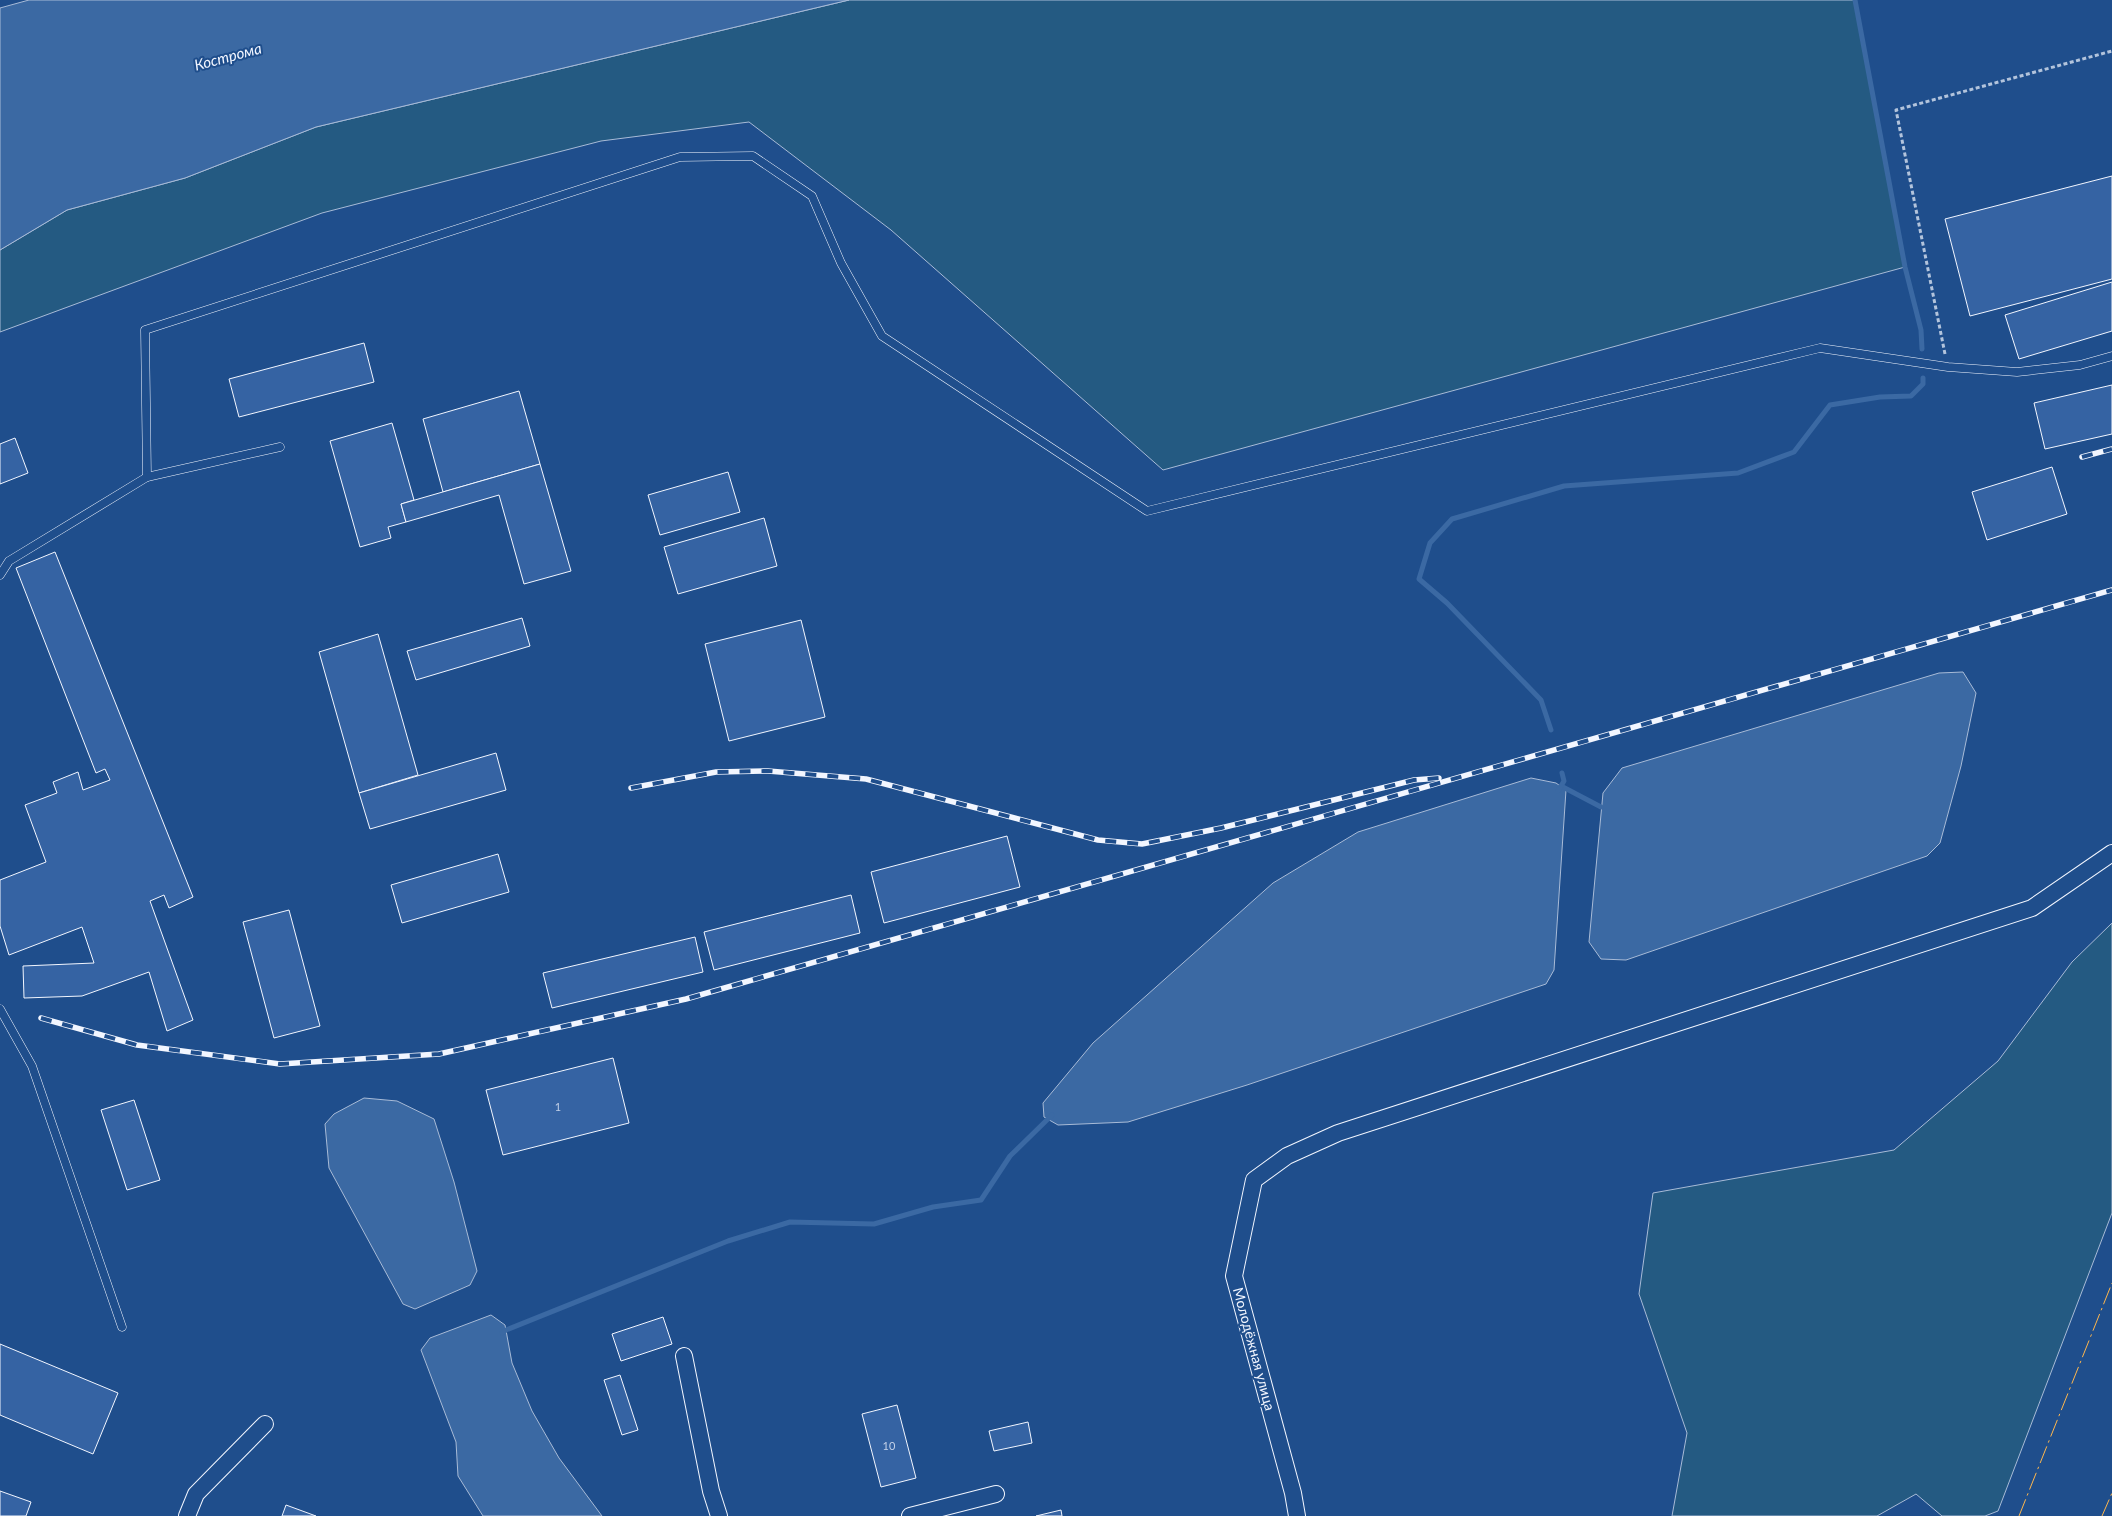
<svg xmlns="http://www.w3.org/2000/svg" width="2112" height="1516" font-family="Lato,sans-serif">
<rect width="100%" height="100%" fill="#1f4e8c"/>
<!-- green -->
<g fill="#245a82" stroke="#a8bbd7">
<polygon points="849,0 1855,0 1905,267 1163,470 891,230 749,122 601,141 322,213 0,332 0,250 67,210 185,178 316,127"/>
<polygon points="2112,923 2112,1213 1998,1511 1985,1516 1942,1516 1916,1494 1877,1516 1672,1516 1687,1433 1639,1294 1653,1193 1894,1150 1998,1061 2072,962"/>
</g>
<!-- water -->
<g fill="#3b69a3" stroke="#a8bbd7">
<polygon points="29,0 849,0 316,127 185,178 67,210 0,250 0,8"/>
<polygon points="1963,672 1976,693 1961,766 1940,843 1927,856 1626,960 1601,959 1589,942 1603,793 1622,768 1939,673"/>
<polygon points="1531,778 1556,783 1566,790 1554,970 1546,984 1247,1085 1128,1122 1058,1125 1044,1117 1043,1103 1093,1043 1273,883 1358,832"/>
<polygon points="364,1098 397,1101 434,1119 454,1182 477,1271 470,1285 415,1309 403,1304 329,1168 325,1124 334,1114"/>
<polygon points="491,1315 505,1325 512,1363 532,1411 559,1458 602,1516 483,1516 458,1476 456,1442 421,1350 430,1338"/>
</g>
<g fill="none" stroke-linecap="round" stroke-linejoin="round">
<!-- stream -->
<g stroke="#3b69a3" stroke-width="5">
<polyline points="1855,0 1905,267 1921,330 1922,349"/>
<polyline points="1551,730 1541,700 1447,603 1419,579 1430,543 1452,519 1564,486 1738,473 1794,452 1830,405 1880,397 1911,396 1923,384 1923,378"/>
<polyline points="1561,786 1601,807"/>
<polyline points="1558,791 1564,781 1562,773"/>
<polyline points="502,1333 506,1330 728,1241 790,1222 874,1224 933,1207 981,1200 1010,1156 1052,1115"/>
</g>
</g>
<!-- building -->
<g fill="#3563a3" stroke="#f2f6ff">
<polygon points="2112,176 2112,279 1970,316 1945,219"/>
<polygon points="2112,282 2112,331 2019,359 2005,315"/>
<polygon points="364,343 374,382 239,417 229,379"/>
<polygon points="2112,385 2112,434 2045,449 2034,403"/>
<polygon points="519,391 540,464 443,492 423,419"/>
<polygon points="392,423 414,500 401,504 406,522 388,527 391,538 360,547 330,441"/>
<polygon points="15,438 28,473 0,484 0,444"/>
<polygon points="540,464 571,571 524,584 499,495 406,522 401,504"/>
<polygon points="2052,467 2067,514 1987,540 1972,492"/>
<polygon points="728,472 740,512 660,535 648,495"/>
<polygon points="764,518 777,566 678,594 664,547"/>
<polygon points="55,552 193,897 169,908 164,895 150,901 193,1020 167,1031 149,972 82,996 24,998 23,966 94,963 82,927 9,955 0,926 0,880 46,862 25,805 57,793 53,782 78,772 83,790 110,780 105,769 96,773 16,568"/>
<polygon points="522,618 530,646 416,680 407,651"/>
<polygon points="801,620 825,717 729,741 705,644"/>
<polygon points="378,634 418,775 359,793 319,652"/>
<polygon points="496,753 506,790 370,829 359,793"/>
<polygon points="1007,836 1020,887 884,923 871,872"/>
<polygon points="498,854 509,892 402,923 391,885"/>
<polygon points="851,895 860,933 714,970 704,932"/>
<polygon points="289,910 320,1026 274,1038 243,922"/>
<polygon points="695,937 703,972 552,1008 543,973"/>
<polygon points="613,1058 629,1123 503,1155 486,1090"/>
<polygon points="134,1100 160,1180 127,1190 101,1110"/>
<polygon points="663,1317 672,1344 621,1361 612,1334"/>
<polygon points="0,1344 118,1393 93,1454 0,1415"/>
<polygon points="620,1375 638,1430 622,1435 604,1380"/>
<polygon points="897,1405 916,1478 881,1487 862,1414"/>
<polygon points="1028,1422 1032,1443 994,1451 989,1431"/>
<polygon points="0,1491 31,1502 26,1516 0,1516"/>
<polygon points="286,1505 316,1516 282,1516"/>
<polygon points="1061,1510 1062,1516 1036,1516"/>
</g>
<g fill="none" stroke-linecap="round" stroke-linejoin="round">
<!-- service casing -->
<g stroke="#f2f6ff" stroke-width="9">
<g id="service">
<polyline points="147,477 145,330 680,157 753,156 812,196 841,263 882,336 1147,511 1820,348 1948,367 2017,372 2080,365 2112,356"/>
<polyline points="0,575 9,561 147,477 280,447"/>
<polyline points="0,1009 32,1066 122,1327"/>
</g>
</g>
<!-- minor casing -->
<g stroke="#f2f6ff" stroke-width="18">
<g id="minor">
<polyline points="684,1356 711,1491 719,1516"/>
<polyline points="187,1516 196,1494 265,1424"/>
<polyline points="910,1516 996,1494"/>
<polyline points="1297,1516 1293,1493 1234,1276 1254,1180 1287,1156 1338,1133 2032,908 2112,853"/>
</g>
</g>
<!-- path -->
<polyline stroke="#b3c4dc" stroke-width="3" stroke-dasharray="4 2.5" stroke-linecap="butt" points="1945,354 1896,110 2112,51"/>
<!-- service -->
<use href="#service" stroke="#1f4e8c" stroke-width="8"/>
<!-- minor -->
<use href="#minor" stroke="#1f4e8c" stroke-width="16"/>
<!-- rail casing -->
<g stroke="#f2f6ff" stroke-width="5.5">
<g id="rail">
<polyline points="2082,457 2112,449"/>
<polyline points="631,788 716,772 768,771 866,779 1098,840 1142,844 1221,828 1414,780 1439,778"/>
<polyline points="41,1018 137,1045 280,1064 439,1054 686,999 2112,590"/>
</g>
</g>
<!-- rail -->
<use href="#rail" stroke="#1f4e8c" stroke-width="4" stroke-dasharray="11" stroke-linecap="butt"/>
<!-- power -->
<g stroke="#ffb74d" stroke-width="1" stroke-dasharray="18 4 2.5 4" stroke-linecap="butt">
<polyline points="2019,1516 2112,1283"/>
<polyline points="2102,1516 2112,1493"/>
</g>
</g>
<g text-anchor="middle" stroke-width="4" stroke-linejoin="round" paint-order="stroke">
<!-- number labels -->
<g font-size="11" fill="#c3d1e8">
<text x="558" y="1111">1</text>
<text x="889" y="1450">10</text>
</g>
<!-- street labels -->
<g font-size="14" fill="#f2f6ff" stroke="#1f4e8c">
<text transform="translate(1254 1349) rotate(75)" y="5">Молодёжная улица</text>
</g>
<!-- water labels -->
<g font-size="15" font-style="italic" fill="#f2f6ff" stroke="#1f4e8c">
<text transform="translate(228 57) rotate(-15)" y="5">Кострома</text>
</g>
</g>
</svg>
